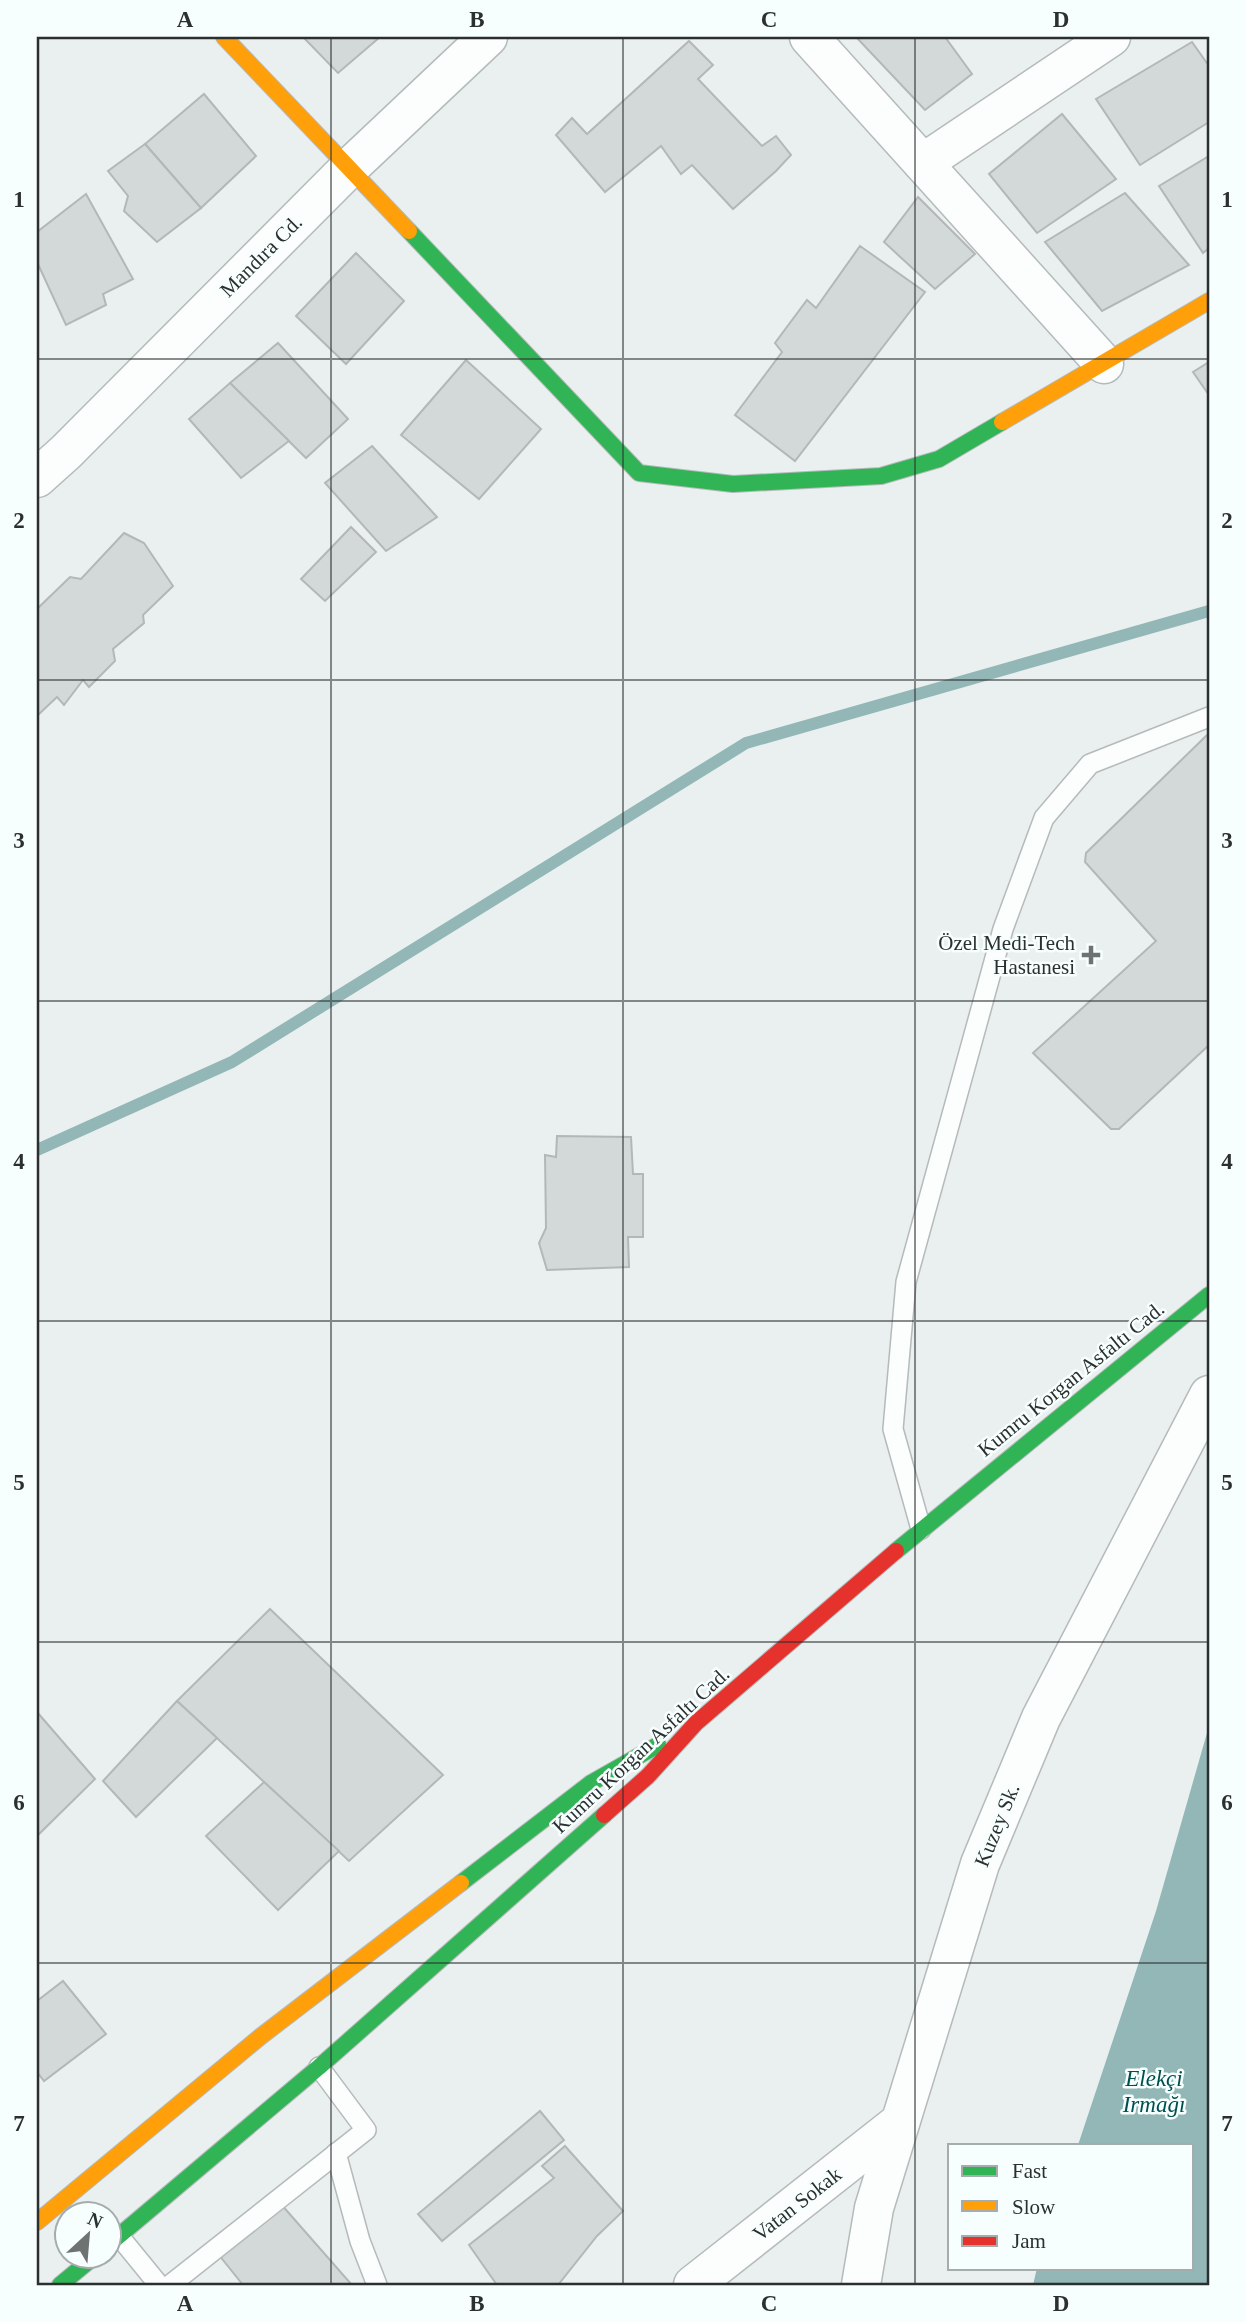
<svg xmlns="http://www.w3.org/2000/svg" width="1246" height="2322" font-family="'Times New Roman',serif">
<rect width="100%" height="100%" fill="#e9f0ef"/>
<!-- water -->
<polygon fill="#92b7b6" points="1209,1726 1209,2285 1033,2285 1037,2268 1192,2268 1192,2145 1078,2145 1156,1911"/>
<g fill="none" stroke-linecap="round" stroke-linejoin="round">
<!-- stream -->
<polyline stroke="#92b7b6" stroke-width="12" points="37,1150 232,1062 746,743 1209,611"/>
</g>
<!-- building -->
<g fill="#d3d9d8" stroke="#b3b8b7" stroke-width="2">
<polygon points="303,37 380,37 338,73"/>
<polygon points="856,37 945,37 972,74 925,110"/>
<polygon points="689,41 713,65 698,79 762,146 776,136 791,155 776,171 733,209 692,165 681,174 661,146 605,192 556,135 572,118 587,134"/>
<polygon points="1192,42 1209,66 1209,122 1140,165 1096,99"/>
<polygon points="204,94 256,156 201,208 145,144"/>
<polygon points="1062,114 1116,179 1037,233 989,174"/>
<polygon points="145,144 201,208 157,242 124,211 128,196 108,171"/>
<polygon points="1209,156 1209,248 1203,253 1159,186"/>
<polygon points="1125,193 1189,265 1102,311 1045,242"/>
<polygon points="86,194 133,279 103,294 106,305 66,325 37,262 37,232"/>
<polygon points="918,197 975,254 935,289 884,242"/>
<polygon points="860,246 925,292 795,461 735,415 782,352 775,343 807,300 816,308"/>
<polygon points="356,253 404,301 346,364 296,316"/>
<polygon points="278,343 348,419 306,458 230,383"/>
<polygon points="466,360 541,429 479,499 401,435"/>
<polygon points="1209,362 1209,395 1193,372"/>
<polygon points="230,383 289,441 241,478 189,419"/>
<polygon points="372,446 437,517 386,551 325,483"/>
<polygon points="351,527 376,552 325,601 301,579"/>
<polygon points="124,533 144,543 173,586 143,615 144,623 113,649 115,661 89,687 83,680 64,705 57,697 37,716 37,609 70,577 81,579"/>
<polygon points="1207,735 1209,735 1209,1045 1119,1129 1111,1129 1033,1053 1156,941 1085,862 1086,853"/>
<polygon points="557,1136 631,1137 633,1174 643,1174 643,1237 628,1237 629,1267 547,1270 539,1243 546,1228 545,1155 556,1157"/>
<polygon points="270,1609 443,1775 349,1861 177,1701"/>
<polygon points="177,1701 217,1738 136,1817 103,1781"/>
<polygon points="37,1712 95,1779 37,1836"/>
<polygon points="264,1782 339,1851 278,1910 206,1836"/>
<polygon points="63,1981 106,2034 44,2081 37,2072 37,2001"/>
<polygon points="540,2111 564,2140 442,2241 418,2214"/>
<polygon points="565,2146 623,2211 597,2236 558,2285 497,2285 469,2245 554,2178 542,2166"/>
<polygon points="280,2203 352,2285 243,2285 215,2250"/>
</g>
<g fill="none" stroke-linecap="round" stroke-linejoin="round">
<!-- lane casing -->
<g stroke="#b5baba" stroke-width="22">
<g id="lane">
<polyline points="921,1529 893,1429 906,1282 1003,929 1044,818 1090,764 1209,717"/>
<polyline points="336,2153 360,2241 377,2285"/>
<polyline points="119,2236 159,2285"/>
<polyline points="170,2285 366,2130 319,2067"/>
</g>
</g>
<!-- street casing -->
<g stroke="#b5baba" stroke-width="41">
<g id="street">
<polyline points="809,37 1104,364"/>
<polyline points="923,163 1111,37"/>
<polyline points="37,478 66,452 348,169 488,37"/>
<polyline points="693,2285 900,2122"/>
<polyline points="861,2285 874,2208 980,1864 1041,1718 1209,1395"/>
</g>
</g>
<!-- fast casing -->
<g stroke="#b5baba" stroke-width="18">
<g id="fast">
<polyline points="409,231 639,473 733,484 881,476 939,459 1002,422"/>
<polyline points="896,1551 1209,1295"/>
<polyline points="461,1883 591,1783 658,1745"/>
<polyline points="108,2245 319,2067 604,1815"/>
<polyline points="60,2285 95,2256"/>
</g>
</g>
<!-- slow casing -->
<g stroke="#b5baba" stroke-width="18">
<g id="slow">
<polyline points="224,37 409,231"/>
<polyline points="1002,422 1209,301"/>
<polyline points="37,2222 260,2037 461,1883"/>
</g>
</g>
<!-- jam casing -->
<g stroke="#b5baba" stroke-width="18">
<polyline id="jam" points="604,1815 648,1776 696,1723 896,1551"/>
</g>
<!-- lane -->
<use href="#lane" stroke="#fcfdfd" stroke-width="19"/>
<!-- street -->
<use href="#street" stroke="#fcfdfd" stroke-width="38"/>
<!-- fast -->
<use href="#fast" stroke="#30b455" stroke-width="16"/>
<!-- slow -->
<use href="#slow" stroke="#ff9f0a" stroke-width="16"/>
<!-- jam -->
<use href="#jam" stroke="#e5322d" stroke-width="16"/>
</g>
<!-- grid -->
<path fill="none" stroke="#2b2f2f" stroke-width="2" stroke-opacity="0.55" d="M331 37V2285M623 37V2285M915 37V2285M37 359H1209M37 680H1209M37 1001H1209M37 1321H1209M37 1642H1209M37 1963H1209"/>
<!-- markers -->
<path fill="#6e7372" stroke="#f7fffe" stroke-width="2.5" d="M1087.5 944.5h7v7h7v7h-7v7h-7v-7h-7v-7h7z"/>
<g text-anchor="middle" stroke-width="5" stroke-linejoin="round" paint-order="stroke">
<!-- street labels -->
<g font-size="21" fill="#2b2f2f" stroke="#f7fffe">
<text transform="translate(261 256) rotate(-45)" y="7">Mandıra Cd.</text>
<text transform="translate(1071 1379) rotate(-39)" y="7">Kumru Korgan Asfaltı Cad.</text>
<text transform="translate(641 1750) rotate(-43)" y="7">Kumru Korgan Asfaltı Cad.</text>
<text transform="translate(997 1825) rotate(-68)" y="7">Kuzey Sk.</text>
<text transform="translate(797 2204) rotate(-38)" y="7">Vatan Sokak</text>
</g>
<!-- poi labels -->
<g font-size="21" fill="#2b2f2f" stroke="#f7fffe" text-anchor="end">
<text x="1075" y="950">Özel Medi-Tech<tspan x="1075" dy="24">Hastanesi</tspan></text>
</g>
<!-- water labels -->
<g font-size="23" font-style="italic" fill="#004f4f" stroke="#f7fffe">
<text x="1154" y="2086">Elekçi<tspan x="1154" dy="26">Irmağı</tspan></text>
</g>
</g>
<!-- border -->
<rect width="1246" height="2322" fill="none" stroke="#f7fffe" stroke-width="77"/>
<!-- legend -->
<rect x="948" y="2144" width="245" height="126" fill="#f7fffe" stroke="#a5acab" stroke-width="2"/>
<rect x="962" y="2166" width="35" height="10" fill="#30b455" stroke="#a5acab" stroke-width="2"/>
<text x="1012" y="2178" font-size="21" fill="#2b2f2f">Fast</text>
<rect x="962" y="2201" width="35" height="10" fill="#ff9f0a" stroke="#a5acab" stroke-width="2"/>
<text x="1012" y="2214" font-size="21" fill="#2b2f2f">Slow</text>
<rect x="962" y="2236" width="35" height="10" fill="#e5322d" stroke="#a5acab" stroke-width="2"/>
<text x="1012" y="2248" font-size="21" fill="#2b2f2f">Jam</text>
<!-- north arrow -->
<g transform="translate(88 2235) rotate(26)"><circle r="33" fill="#f7fffe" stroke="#a5acab" stroke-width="2"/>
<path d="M0-5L12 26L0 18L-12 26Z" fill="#6e7372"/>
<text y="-10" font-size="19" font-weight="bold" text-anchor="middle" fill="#2b2f2f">N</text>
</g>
<rect x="38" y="38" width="1170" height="2246" fill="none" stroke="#2b2f2f" stroke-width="2.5"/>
<g font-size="23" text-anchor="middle" font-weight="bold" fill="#2b2f2f">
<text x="185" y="27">A</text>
<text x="477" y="27">B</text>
<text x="769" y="27">C</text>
<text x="1061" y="27">D</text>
<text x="19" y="207">1</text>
<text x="1227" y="207">1</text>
<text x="19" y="528">2</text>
<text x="1227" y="528">2</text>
<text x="19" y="848">3</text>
<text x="1227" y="848">3</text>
<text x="19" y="1169">4</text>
<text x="1227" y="1169">4</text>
<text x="19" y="1490">5</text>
<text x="1227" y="1490">5</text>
<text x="19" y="1810">6</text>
<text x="1227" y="1810">6</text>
<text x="19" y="2131">7</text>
<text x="1227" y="2131">7</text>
<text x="185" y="2311">A</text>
<text x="477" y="2311">B</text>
<text x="769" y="2311">C</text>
<text x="1061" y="2311">D</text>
</g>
</svg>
